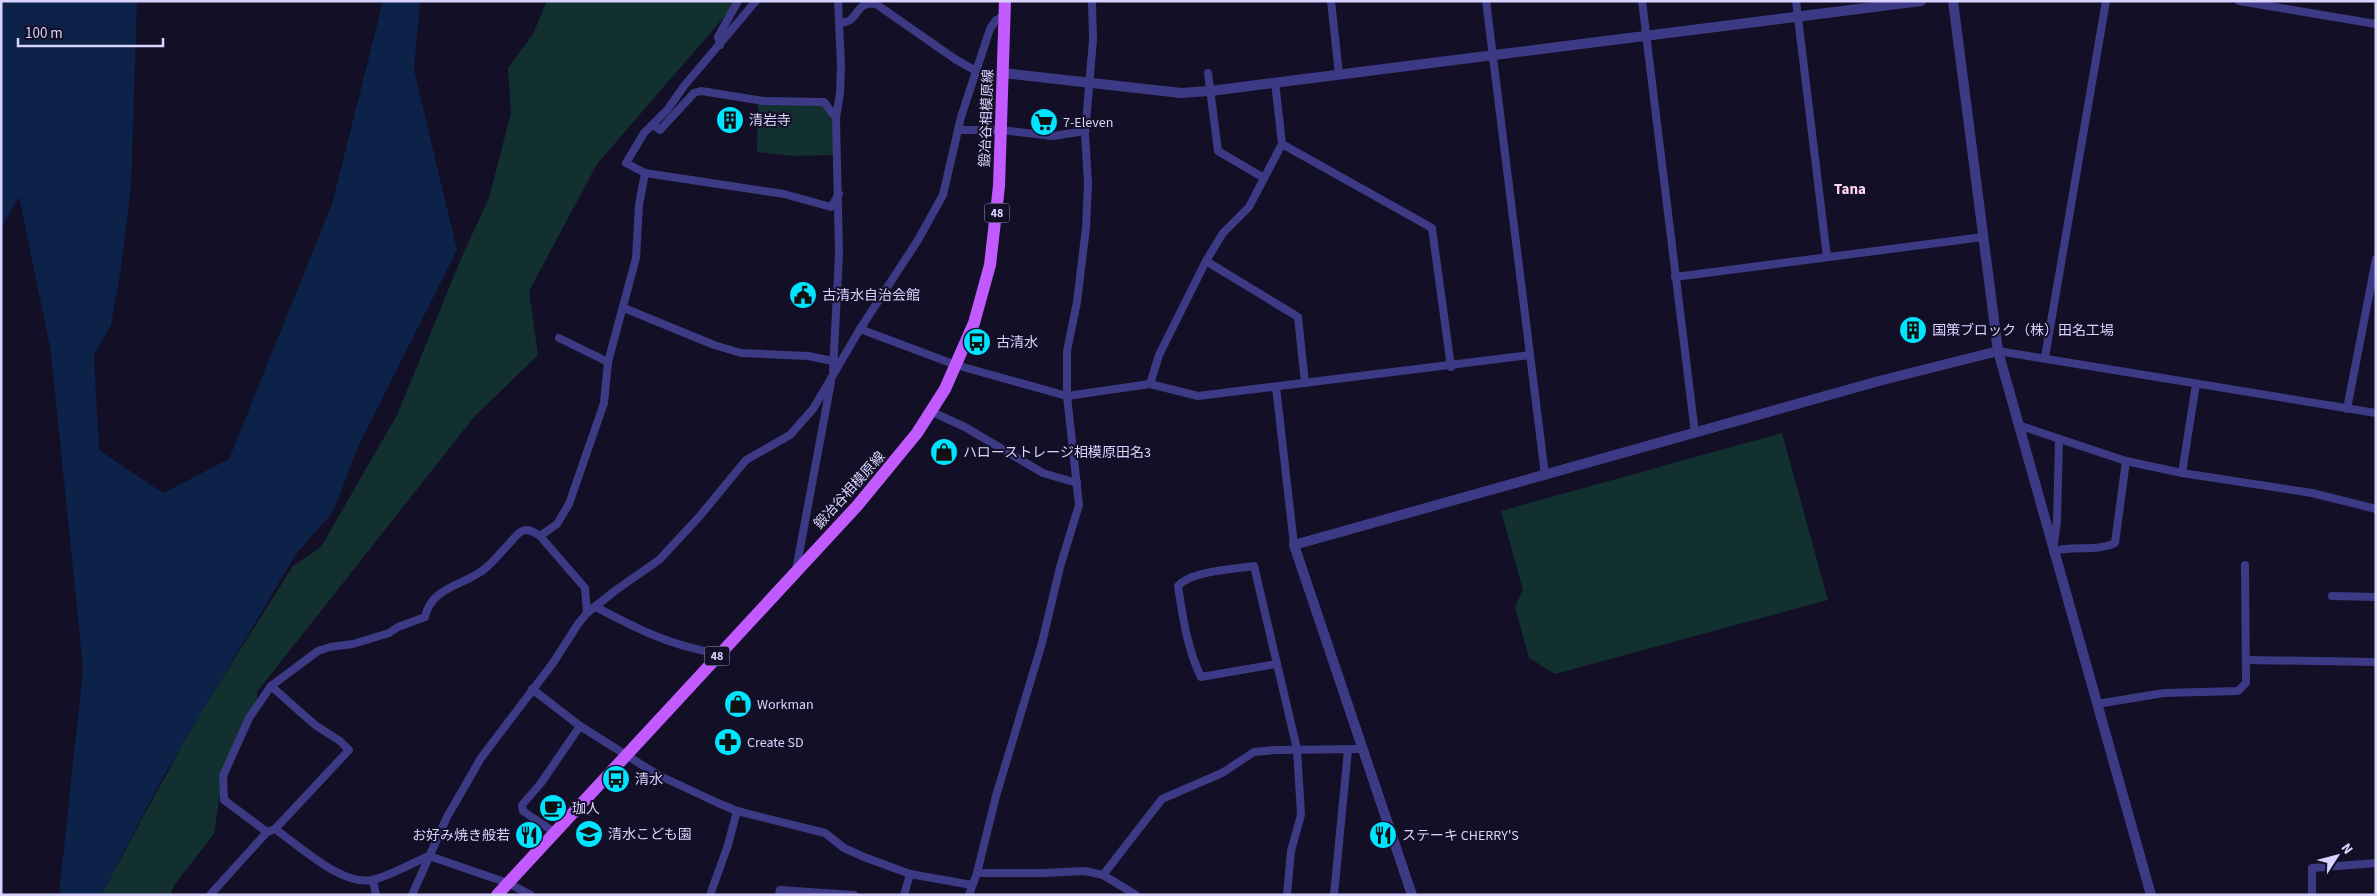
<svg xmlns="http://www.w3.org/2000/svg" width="2377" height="896" font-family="'Source Sans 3','Noto Sans JP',sans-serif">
<rect width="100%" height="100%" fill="#130f26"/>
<!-- green -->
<g fill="#12302f">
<polygon points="547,1 738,1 597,164 529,291 538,355 474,417 257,692 257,699 219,776 220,794 214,834 175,884 170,895 101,895 195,721 293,566 321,547 397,415 463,254 489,198 511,113 508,68 533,34"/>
<path d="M758 104 820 105C837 117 833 137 833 155L793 156 757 152Z"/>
<polygon points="1782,433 1828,600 1555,674 1529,658 1515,607 1523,590 1501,511"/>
</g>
<!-- water -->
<polygon fill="#0c2248" points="1,1 137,1 131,187 121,268 111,325 94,355 99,450 163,493 229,459 332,204 383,1 420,1 414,70 457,250 358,447 333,512 296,554 162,779 101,895 59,895 83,669 51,352 19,197 1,228"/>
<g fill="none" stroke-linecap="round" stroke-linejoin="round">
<!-- minor -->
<g stroke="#3d3a85" stroke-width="8">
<polyline points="1331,1 1339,74"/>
<polyline points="1486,1 1545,475"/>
<polyline points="1642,1 1695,433"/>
<polyline points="1796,1 1827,257"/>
<polyline points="2239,1 2376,24"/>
<path d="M839 22C859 25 854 0 876 4L955 59 976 71"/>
<polyline points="720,45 718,37 738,1"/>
<polyline points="1208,73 1218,151 1264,178"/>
<polyline points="653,125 660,130 694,93 701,91 764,101 824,102 836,118"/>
<polyline points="958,130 1001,130 1053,136 1085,131"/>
<polyline points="1282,144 1432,228 1451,367"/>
<polyline points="645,173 784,194 831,207 839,194"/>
<polyline points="1206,261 1298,317 1305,383"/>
<polyline points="1675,277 1983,237"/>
<polyline points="624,308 714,345 741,353 808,356 838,362"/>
<polyline points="860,329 956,365 1067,396 1150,384 1198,396 1530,355"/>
<polyline points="559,338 608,362"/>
<polyline points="1998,351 2376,413"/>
<polyline points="2045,357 2106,1"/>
<polyline points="833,371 839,254 836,118 840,93 841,65 838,1"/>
<polyline points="1150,384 1159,355 1206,261 1223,233 1249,207 1282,144 1275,82"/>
<polyline points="1276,387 1294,545"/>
<polyline points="2347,409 2376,259"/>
<polyline points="932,412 965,427 1043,473 1077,483"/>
<polyline points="2018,425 2126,461 2182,473 2196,384"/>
<path d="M2059 439 2057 521 2053 551C2073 545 2097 552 2115 543L2126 461"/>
<polyline points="2182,473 2312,493 2376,509"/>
<polyline points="540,536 585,588 587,613"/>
<polyline points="796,570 831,382"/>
<polyline points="2332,596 2376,597"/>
<path d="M596 607C639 630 669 645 719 654"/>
<polyline points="2246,660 2376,662"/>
<path d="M1276 664 1201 677C1187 648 1183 618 1178 586 1190 571 1235 569 1254 566L1297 749 1301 815 1291 851 1287 895"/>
<polyline points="532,689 580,726 658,775 718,803 737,811 825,833 844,848 864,857 910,874 972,885"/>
<polyline points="2097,704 2164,693 2238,691 2246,683 2245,565"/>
<path d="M275 829C300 846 341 886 372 880 388 877 414 862 429 856L508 883 531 895"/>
<path d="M267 832 224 800 223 776 249 718 271 686 318 651 330 647 353 644 389 633 398 627 425 617C432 585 466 586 487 567 498 557 508 544 519 533 527 527 532 531 540 536L557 524 569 504 604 403 608 362 636 258 639 205 645 173 626 163 644 133 668 109 684 86 756 1"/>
<polyline points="554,832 523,811 522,805 541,783 580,726"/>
<polyline points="977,873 1044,873 1085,871 1103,875 1162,799 1222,773 1254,752 1276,750 1363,749"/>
<polyline points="1103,875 1136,895"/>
<polyline points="373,880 376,895"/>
<polyline points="210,895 267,832 275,829 349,750 340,741 315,725 271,686"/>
<polyline points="412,895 447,817 481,758 553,663 578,624 587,613 616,590 659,560 699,517 746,460 790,435 813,409 860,329 918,240 943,195 961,117 990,29 996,20 1004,16"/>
<polyline points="710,895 728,845 737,811"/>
<polyline points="779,895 780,890 854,895"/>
<polyline points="904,895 910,874"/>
<polyline points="969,895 977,873 996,796 1042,643 1060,567 1079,505 1067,396 1067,351 1077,302 1086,228 1088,183 1085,134 1093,40 1092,1"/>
<polyline points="1334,895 1348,750"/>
<polyline points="2312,895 2312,868 2376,863"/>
</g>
<!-- tertiary -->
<g stroke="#3d3a85" stroke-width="10">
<polyline points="1953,1 1998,351 2151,895"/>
<polyline points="1003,73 1181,93 1210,91 1921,1"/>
<polyline points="1412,895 1294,545 1879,381 1998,351"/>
</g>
<!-- primary -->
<polyline stroke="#c25bff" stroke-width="12" points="497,895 857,506 917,433 945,389 974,323 990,265 999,186 1005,1"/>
</g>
<!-- icons -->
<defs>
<g id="building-disc" transform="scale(1.4375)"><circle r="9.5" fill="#00e5ff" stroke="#130f26"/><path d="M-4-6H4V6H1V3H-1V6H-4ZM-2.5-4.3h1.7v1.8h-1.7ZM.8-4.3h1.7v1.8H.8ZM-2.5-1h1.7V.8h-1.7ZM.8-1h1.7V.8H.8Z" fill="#111"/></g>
<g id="supermarket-disc" transform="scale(1.4375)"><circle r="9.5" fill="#00e5ff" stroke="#130f26"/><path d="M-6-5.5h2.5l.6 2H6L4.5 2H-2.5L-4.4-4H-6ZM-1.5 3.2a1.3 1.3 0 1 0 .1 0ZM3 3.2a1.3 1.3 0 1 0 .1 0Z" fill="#111"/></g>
<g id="civic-disc" transform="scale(1.4375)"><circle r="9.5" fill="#00e5ff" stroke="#130f26"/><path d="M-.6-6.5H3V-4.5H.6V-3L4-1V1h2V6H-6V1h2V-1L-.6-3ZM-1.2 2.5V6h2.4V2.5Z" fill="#111"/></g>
<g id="bus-disc" transform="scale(1.4375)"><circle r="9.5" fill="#00e5ff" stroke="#130f26"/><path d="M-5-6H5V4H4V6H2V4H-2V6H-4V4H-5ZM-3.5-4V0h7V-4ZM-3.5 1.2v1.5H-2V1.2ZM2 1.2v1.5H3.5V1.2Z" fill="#111"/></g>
<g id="shop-disc" transform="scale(1.4375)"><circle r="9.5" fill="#00e5ff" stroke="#130f26"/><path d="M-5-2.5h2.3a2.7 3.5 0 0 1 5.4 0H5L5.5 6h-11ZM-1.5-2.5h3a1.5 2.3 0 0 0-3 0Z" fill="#111"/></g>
<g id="pharmacy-disc" transform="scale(1.4375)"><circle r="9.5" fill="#00e5ff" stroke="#130f26"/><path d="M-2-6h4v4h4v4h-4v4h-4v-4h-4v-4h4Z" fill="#111"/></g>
<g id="cafe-disc" transform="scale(1.4375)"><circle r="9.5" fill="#00e5ff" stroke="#130f26"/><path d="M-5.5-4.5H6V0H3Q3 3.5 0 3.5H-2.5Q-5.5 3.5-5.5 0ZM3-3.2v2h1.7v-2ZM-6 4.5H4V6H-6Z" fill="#111"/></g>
<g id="school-disc" transform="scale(1.4375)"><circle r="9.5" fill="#00e5ff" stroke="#130f26"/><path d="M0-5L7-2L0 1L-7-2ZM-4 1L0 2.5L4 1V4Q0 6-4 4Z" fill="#111"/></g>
<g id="restaurant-disc" transform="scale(1.4375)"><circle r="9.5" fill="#00e5ff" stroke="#130f26"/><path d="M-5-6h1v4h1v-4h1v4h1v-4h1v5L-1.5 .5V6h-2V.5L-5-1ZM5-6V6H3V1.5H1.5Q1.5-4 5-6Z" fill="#111"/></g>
</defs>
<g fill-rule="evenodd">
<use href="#building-disc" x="730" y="120"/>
<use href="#supermarket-disc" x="1044" y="122"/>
<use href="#civic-disc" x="803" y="295"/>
<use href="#building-disc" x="1913" y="330"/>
<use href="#bus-disc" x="977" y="342"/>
<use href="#shop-disc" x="944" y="452"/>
<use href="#shop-disc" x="738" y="704"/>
<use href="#pharmacy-disc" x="728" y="742"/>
<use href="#bus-disc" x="616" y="779"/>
<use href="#cafe-disc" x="553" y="808"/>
<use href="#school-disc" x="589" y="834"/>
<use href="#restaurant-disc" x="529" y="835"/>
<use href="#restaurant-disc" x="1383" y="835"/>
</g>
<g text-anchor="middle" stroke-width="4" stroke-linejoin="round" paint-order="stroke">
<!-- shield labels -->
<g fill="#130f26" stroke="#9e99be" stroke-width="1">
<rect x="984.5" y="203.5" width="25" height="19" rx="4"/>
<rect x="704.5" y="646.5" width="25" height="19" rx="4"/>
</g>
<g font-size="12" font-weight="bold" fill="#d9d4ff">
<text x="997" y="217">48</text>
<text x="717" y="660">48</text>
</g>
<!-- street labels -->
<g font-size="14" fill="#d9d4ff" stroke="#130f26">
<text transform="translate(986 118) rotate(-88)" y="5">鍛冶谷相模原線</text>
<text transform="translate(849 490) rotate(-48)" y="5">鍛冶谷相模原線</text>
</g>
<!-- poi labels -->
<g font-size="14" fill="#d9d4ff" stroke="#130f26" text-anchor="start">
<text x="749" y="125">清岩寺</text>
<text x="1063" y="127">7-Eleven</text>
<text x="822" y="300">古清水自治会館</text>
<text x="1932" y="335">国策ブロック（株）田名工場</text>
<text x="996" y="347">古清水</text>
<text x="963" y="457">ハローストレージ相模原田名3</text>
<text x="757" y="709">Workman</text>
<text x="747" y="747">Create SD</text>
<text x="635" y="784">清水</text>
<text x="572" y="813">珈人</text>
<text x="608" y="839">清水こども園</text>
<text x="510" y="840" text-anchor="end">お好み焼き般若</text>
<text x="1402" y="840">ステーキ CHERRY'S</text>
</g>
<!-- neighbourhood labels -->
<g font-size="15" font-weight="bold" fill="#ffd6f0" stroke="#130f26">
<text x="1850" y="194">Tana</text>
</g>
</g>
<!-- border -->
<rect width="2377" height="896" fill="none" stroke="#d9d4ff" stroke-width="5"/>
<!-- north arrow -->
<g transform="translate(2337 856) rotate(54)" stroke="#130f26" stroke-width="4" paint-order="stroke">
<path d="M0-4L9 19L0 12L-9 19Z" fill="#d9d4ff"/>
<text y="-8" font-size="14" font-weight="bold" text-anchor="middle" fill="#d9d4ff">N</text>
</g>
<!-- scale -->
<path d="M18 38v8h145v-8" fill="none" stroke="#d9d4ff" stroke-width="2.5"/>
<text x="25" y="38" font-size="15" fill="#d9d4ff" stroke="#130f26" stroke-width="4" paint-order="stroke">100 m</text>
</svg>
